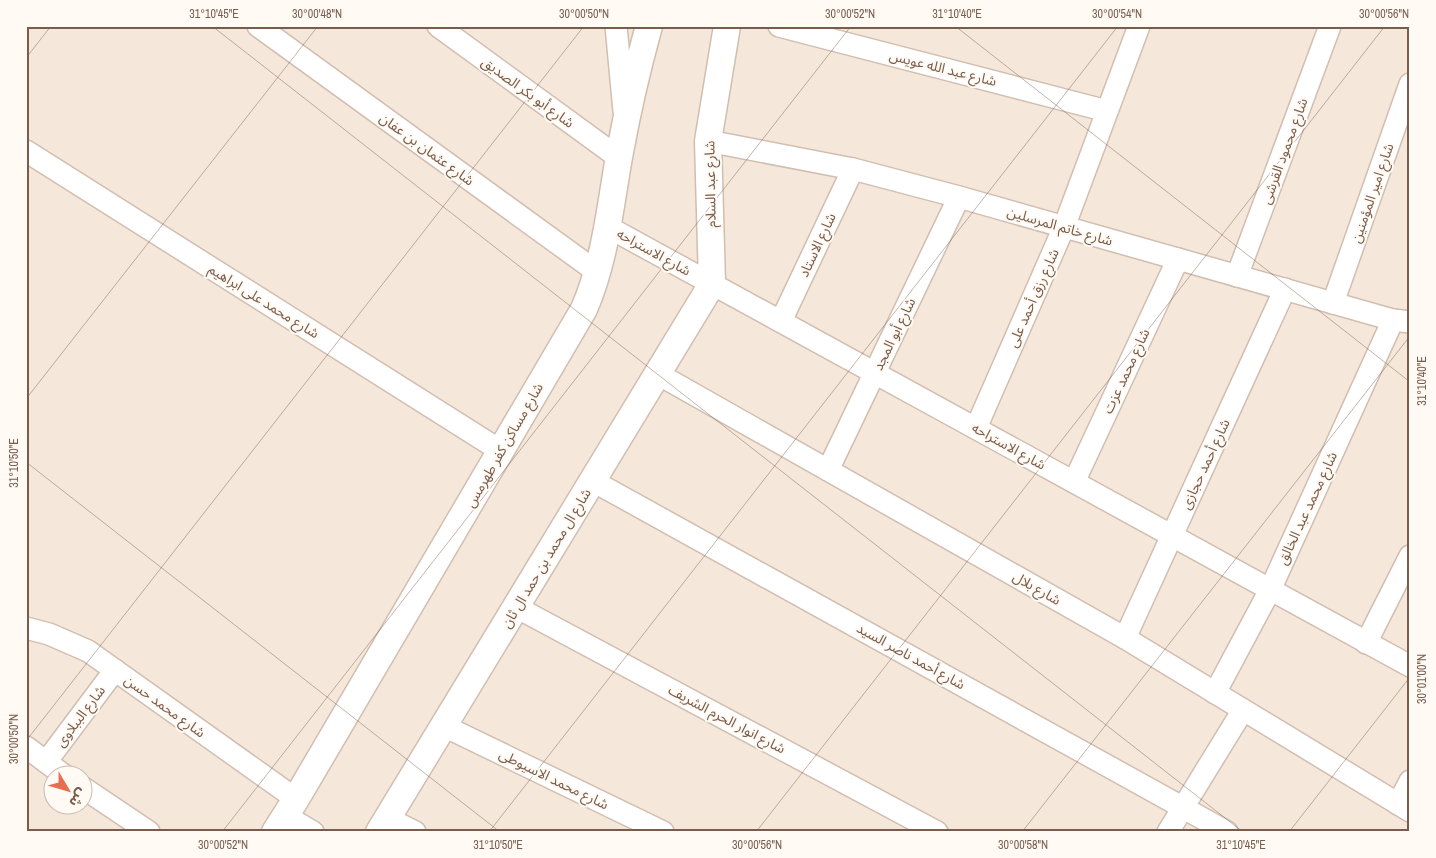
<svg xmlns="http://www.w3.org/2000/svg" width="1436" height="858" font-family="'Archivo Narrow','Noto Sans Arabic',sans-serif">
<rect width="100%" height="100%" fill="#fdf6ec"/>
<!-- residential -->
<path fill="#f5e8da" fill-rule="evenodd" d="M26 26H1410V832H26ZM52 776H82V806H52Z"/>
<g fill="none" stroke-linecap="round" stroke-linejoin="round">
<!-- minor casing -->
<g stroke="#d1beb0" stroke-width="24">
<g id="minor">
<polyline points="258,26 597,272"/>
<polyline points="438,26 619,158"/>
<polyline points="616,26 624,111"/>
<polyline points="779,26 1107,111"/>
<polyline points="708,141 853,169 959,197 1393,320 1410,322"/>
<polyline points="26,151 501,451"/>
<polyline points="608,227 1410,666"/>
<polyline points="1237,276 1330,26"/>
<polyline points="1333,303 1410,84"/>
<polyline points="781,321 853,169"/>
<polyline points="658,374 1125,638 1410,811"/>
<polyline points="976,428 1064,227 1139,26"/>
<polyline points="828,470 959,197"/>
<polyline points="593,481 1227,832"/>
<polyline points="1074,482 1178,259"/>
<polyline points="516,607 937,832"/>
<polyline points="26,628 49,634 88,651 296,799"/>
<polyline points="1125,638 1285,289"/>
<polyline points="1366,643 1410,556"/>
<polyline points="1215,693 1270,590 1393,320"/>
<polyline points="444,726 663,832"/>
<polyline points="26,747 65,776"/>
<polyline points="46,762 115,670"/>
<polyline points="82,787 149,832"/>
<polyline points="1398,804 1410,781"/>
<polyline points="286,816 313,832"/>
<polyline points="387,818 415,832"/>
<polyline points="1168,832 1243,710"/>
</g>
</g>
<!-- tertiary casing -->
<g stroke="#d1beb0" stroke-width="29">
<g id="tertiary">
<path d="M275 832 296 799 584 309C605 261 610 208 619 157 627 113 637 69 649 26"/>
<polyline points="379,832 712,284 708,141 727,26"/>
</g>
</g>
<!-- minor -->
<use href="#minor" stroke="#fff" stroke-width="21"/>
<!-- tertiary -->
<use href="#tertiary" stroke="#fff" stroke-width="26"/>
</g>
<!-- ticks -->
<path fill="none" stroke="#7a5c4d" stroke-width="1" stroke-opacity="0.45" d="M212 26 1243 832M955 26 1410 382M26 58 51 26M26 399 318 26M26 462 500 832M26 741 584 26M222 832 851 26M489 832 1118 26M756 832 1385 26M1022 832 1410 336M1289 832 1410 677"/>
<g text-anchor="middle" stroke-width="4" stroke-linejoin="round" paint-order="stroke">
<!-- street labels -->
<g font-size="14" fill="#7a5c4d" stroke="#fffaf3">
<text transform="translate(943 68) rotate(14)" y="5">شارع عبد الله عويس</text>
<text transform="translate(528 92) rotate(36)" y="5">شارع أبو بكر الصديق</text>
<text transform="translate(427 149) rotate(36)" y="5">شارع عثمان بن عفان</text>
<text transform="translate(1284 151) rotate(-70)" y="5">شارع محمود القرشى</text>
<text transform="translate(710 184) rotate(-91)" y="5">شارع عبد السلام</text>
<text transform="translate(1372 193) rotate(-71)" y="5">شارع امير المؤمنين</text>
<text transform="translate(1060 226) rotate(16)" y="5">شارع خاتم المرسلين</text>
<text transform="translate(817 245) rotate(-65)" y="5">شارع الاستاد</text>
<text transform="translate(654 252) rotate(29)" y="5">شارع الاستراحه</text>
<text transform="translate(1033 298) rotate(-66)" y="5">شارع رزق أحمد على</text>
<text transform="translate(264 301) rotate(32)" y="5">شارع محمد على ابراهيم</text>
<text transform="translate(894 334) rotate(-64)" y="5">شارع أبو المجد</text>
<text transform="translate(1126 371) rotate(-65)" y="5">شارع محمد عزت</text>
<text transform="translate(504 445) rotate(-60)" y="5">شارع مساكن كفر طهرمس</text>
<text transform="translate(1009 446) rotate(29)" y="5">شارع الاستراحه</text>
<text transform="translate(1205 464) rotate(-65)" y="5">شارع أحمد حجازى</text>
<text transform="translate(1307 508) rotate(-65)" y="5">شارع محمد عبد الخالق</text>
<text transform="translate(546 558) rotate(-59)" y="5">شارع ال محمد بن حمد ال ثان</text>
<text transform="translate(1037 588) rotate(30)" y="5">شارع بلال</text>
<text transform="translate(911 656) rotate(29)" y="5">شارع أحمد ناصر السيد</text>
<text transform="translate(165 706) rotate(36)" y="5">شارع محمد حسن</text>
<text transform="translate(80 716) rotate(-53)" y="5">شارع الببلاوى</text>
<text transform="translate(727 719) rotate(28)" y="5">شارع انوار الحرم الشريف</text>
<text transform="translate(554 779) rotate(26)" y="5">شارع محمد الاسيوطى</text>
</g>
</g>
<!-- border -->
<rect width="1436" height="858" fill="none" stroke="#fffaf3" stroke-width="55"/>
<!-- north arrow -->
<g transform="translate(68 790) rotate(128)"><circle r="24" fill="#fffaf3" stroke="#cabbb1"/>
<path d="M0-4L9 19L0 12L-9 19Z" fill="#e76f51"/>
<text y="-8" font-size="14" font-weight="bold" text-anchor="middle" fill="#7a5c4d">ش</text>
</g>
<rect x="28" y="28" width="1380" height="802" fill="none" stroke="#7a5c4d" stroke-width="2"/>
<g font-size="12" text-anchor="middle" fill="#7a5c4d">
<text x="214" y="18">31°10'45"E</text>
<text x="317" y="18">30°00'48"N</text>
<text x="584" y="18">30°00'50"N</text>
<text x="850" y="18">30°00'52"N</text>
<text x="957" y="18">31°10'40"E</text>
<text x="1117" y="18">30°00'54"N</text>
<text x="1384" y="18">30°00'56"N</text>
<text transform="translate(1422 381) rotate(-90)" y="4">31°10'40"E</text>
<text transform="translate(14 463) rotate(-90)" y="4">31°10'50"E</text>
<text transform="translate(1422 679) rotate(-90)" y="4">30°01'00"N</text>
<text transform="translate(14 739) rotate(-90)" y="4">30°00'50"N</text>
<text x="223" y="849">30°00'52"N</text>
<text x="498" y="849">31°10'50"E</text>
<text x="757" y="849">30°00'56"N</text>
<text x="1023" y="849">30°00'58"N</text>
<text x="1241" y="849">31°10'45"E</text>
</g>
</svg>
